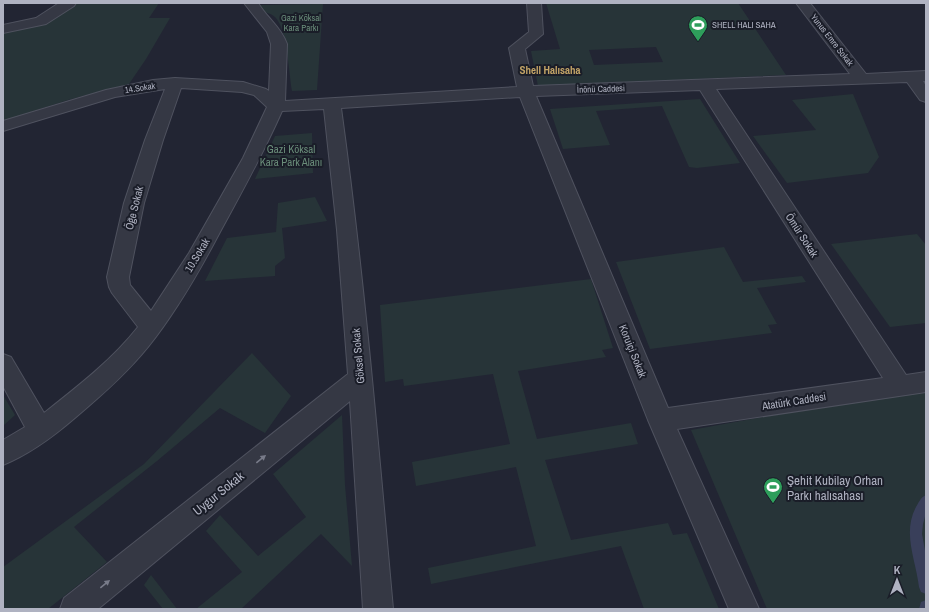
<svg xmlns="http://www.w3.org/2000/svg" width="929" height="612" font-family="'Archivo Narrow',sans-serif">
<rect width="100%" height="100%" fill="#222533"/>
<!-- green -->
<g fill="#273438" fill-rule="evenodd">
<polygon points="76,3 159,3 149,18 170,18 146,59 129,84 68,100 3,121 3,33 43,24"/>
<path d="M546 3H738L786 75 538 86 531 51 560 49ZM656 47 663 62 594 65 589 50Z"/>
<path d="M323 4 317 90 292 91C289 74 287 28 275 17 271 13 264 13 259 8L260 5Z"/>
<polygon points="853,94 879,157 868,173 787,183 753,136 816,130 792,100"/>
<polygon points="700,99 740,163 697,168 689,167 662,106 596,111 610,145 563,149 550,109"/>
<polygon points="312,133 313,173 255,179 275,136"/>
<polygon points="315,197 327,221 282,228 285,258 275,266 275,276 205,281 227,238 276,232 278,203"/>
<polygon points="917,234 926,245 926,323 890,327 831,244"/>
<polygon points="724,247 743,282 802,276 806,282 757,288 777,324 768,325 772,333 650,349 616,262"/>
<polygon points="591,279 613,348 602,350 606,357 518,371 537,439 631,423 638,444 545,460 571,540 668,523 673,535 687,533 719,609 644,609 621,546 431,584 428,568 536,546 516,467 416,486 412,462 510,444 493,374 404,386 403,379 385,382 380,305"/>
<polygon points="252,353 291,396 265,433 220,408 157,461 74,527 107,562 48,609 3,609 3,567 144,464"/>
<polygon points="926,393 926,609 767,609 691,430 862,399"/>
<polygon points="3,395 15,415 3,426"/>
<polygon points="342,415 345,485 352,566 321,534 241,609 196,609 242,572 206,531 220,515 258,556 306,517 273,474"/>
<polygon points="151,575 177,609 163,609 144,585"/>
</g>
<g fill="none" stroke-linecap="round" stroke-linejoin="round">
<!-- stream -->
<g fill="#393f5a" fill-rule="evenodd">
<path d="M926 495V513L923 524 922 534 926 556V594L921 592 919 587C916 560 902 533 916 507 919 502 921 497 926 495Z"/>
<polygon points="926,600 926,609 919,609 921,602"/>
</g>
<!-- minor casing -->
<g stroke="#4f525f" stroke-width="2">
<g id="minor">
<polygon points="59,3 76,3 74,6 46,24 3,33 3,25 36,18"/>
<path d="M244 3H258C267 18 281 27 287 44L285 101 517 87 509 48 529 32 527 3H541L543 34 525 49 533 86 850 74 796 3H810L866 74 926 71V81H923L926 86V102L920 100 907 82 716 89 906 375 926 372V392L677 429 759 609H729L648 420 520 97 341 108C364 275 378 442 393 609H363L350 401 98 609H60L64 598 348 374 337 230 324 109 282 111C264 152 242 192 220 232 199 272 176 312 148 347 127 373 101 396 76 417 54 436 30 454 3 465V440L25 427 3 386V354L11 357 44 413C77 387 112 360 138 327L112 293 109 287 107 277 124 203 145 140 165 89 115 97 3 131V121L106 90 153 80 175 78 243 82 266 89 269 91 271 44 267 32ZM181 88 242 92 254 95 267 107 243 158 189 253 151 311 130 285 129 277 144 203 163 140ZM700 90 883 378 668 408 536 96Z"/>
</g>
</g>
<!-- minor -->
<use href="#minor" fill="#353844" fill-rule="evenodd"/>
</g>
<!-- one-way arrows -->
<defs><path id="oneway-solid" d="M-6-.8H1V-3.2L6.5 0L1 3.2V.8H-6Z"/></defs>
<g fill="#787b89">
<use href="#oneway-solid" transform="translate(261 459) rotate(-39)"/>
<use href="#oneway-solid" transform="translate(105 584) rotate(-39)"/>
</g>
<!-- icons -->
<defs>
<g id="stadium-pin" transform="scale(1)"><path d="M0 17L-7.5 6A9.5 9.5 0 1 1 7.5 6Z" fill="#2e9e5b" stroke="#1a1d28"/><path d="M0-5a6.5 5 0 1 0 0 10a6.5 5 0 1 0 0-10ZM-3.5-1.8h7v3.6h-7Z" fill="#fff"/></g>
</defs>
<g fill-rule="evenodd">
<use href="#stadium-pin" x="698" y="25"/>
<use href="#stadium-pin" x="773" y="487"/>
</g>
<g text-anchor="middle" stroke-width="4" stroke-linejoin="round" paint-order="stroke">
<!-- far-park labels -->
<g font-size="9" fill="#6a8d7a" stroke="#1a1d28">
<text x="301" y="21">Gazi Köksal<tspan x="301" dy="10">Kara Parkı</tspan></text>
</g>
<!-- far-poi labels -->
<g font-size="9" fill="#afb2c1" stroke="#1a1d28" text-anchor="start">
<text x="712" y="28">SHELL HALI SAHA</text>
</g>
<!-- far-street labels -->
<g font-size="9" fill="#afb2c1" stroke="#1a1d28">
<text transform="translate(832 40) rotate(52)" y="3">Yunus Emre Sokak</text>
<text transform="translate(140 88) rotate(-9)" y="3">14.Sokak</text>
<text transform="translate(601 89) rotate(-2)" y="3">İnönü Caddesi</text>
</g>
<!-- far-quarter labels -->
<g font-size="11" font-weight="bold" fill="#c3a467" stroke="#1a1d28">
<text x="550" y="74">Shell Halısaha</text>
</g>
<!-- park labels -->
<g font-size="11" fill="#6a8d7a" stroke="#1a1d28">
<text x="291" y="153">Gazi Köksal<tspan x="291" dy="13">Kara Park Alanı</tspan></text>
</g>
<!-- street labels -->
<g font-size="11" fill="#afb2c1" stroke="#1a1d28">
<text transform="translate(134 208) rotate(-76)" y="4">Öğe Sokak</text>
<text transform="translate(802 235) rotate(57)" y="4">Ömür Sokak</text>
<text transform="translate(197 255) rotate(-59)" y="4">10.Sokak</text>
<text transform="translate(633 351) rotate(68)" y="4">Koruiçi Sokak</text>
<text transform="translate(358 356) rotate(-95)" y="4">Göksel Sokak</text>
<text transform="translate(794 401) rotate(-9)" y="4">Atatürk Caddesi</text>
</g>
<!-- near-poi labels -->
<g font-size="13" fill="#afb2c1" stroke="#1a1d28" text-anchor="start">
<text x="787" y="485">Şehit Kubilay Orhan<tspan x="787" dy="15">Parkı halısahası</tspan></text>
</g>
<!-- near-street labels -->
<g font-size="13" fill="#afb2c1" stroke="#1a1d28">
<text transform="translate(218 493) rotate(-39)" y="5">Uygur Sokak</text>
</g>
</g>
<!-- border -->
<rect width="929" height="612" fill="none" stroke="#afb2c1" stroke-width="8"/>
<!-- north arrow -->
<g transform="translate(897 580)" stroke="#1a1d28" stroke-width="3" paint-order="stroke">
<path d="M0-3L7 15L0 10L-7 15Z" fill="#afb2c1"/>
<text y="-6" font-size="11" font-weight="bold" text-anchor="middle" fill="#afb2c1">K</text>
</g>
</svg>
